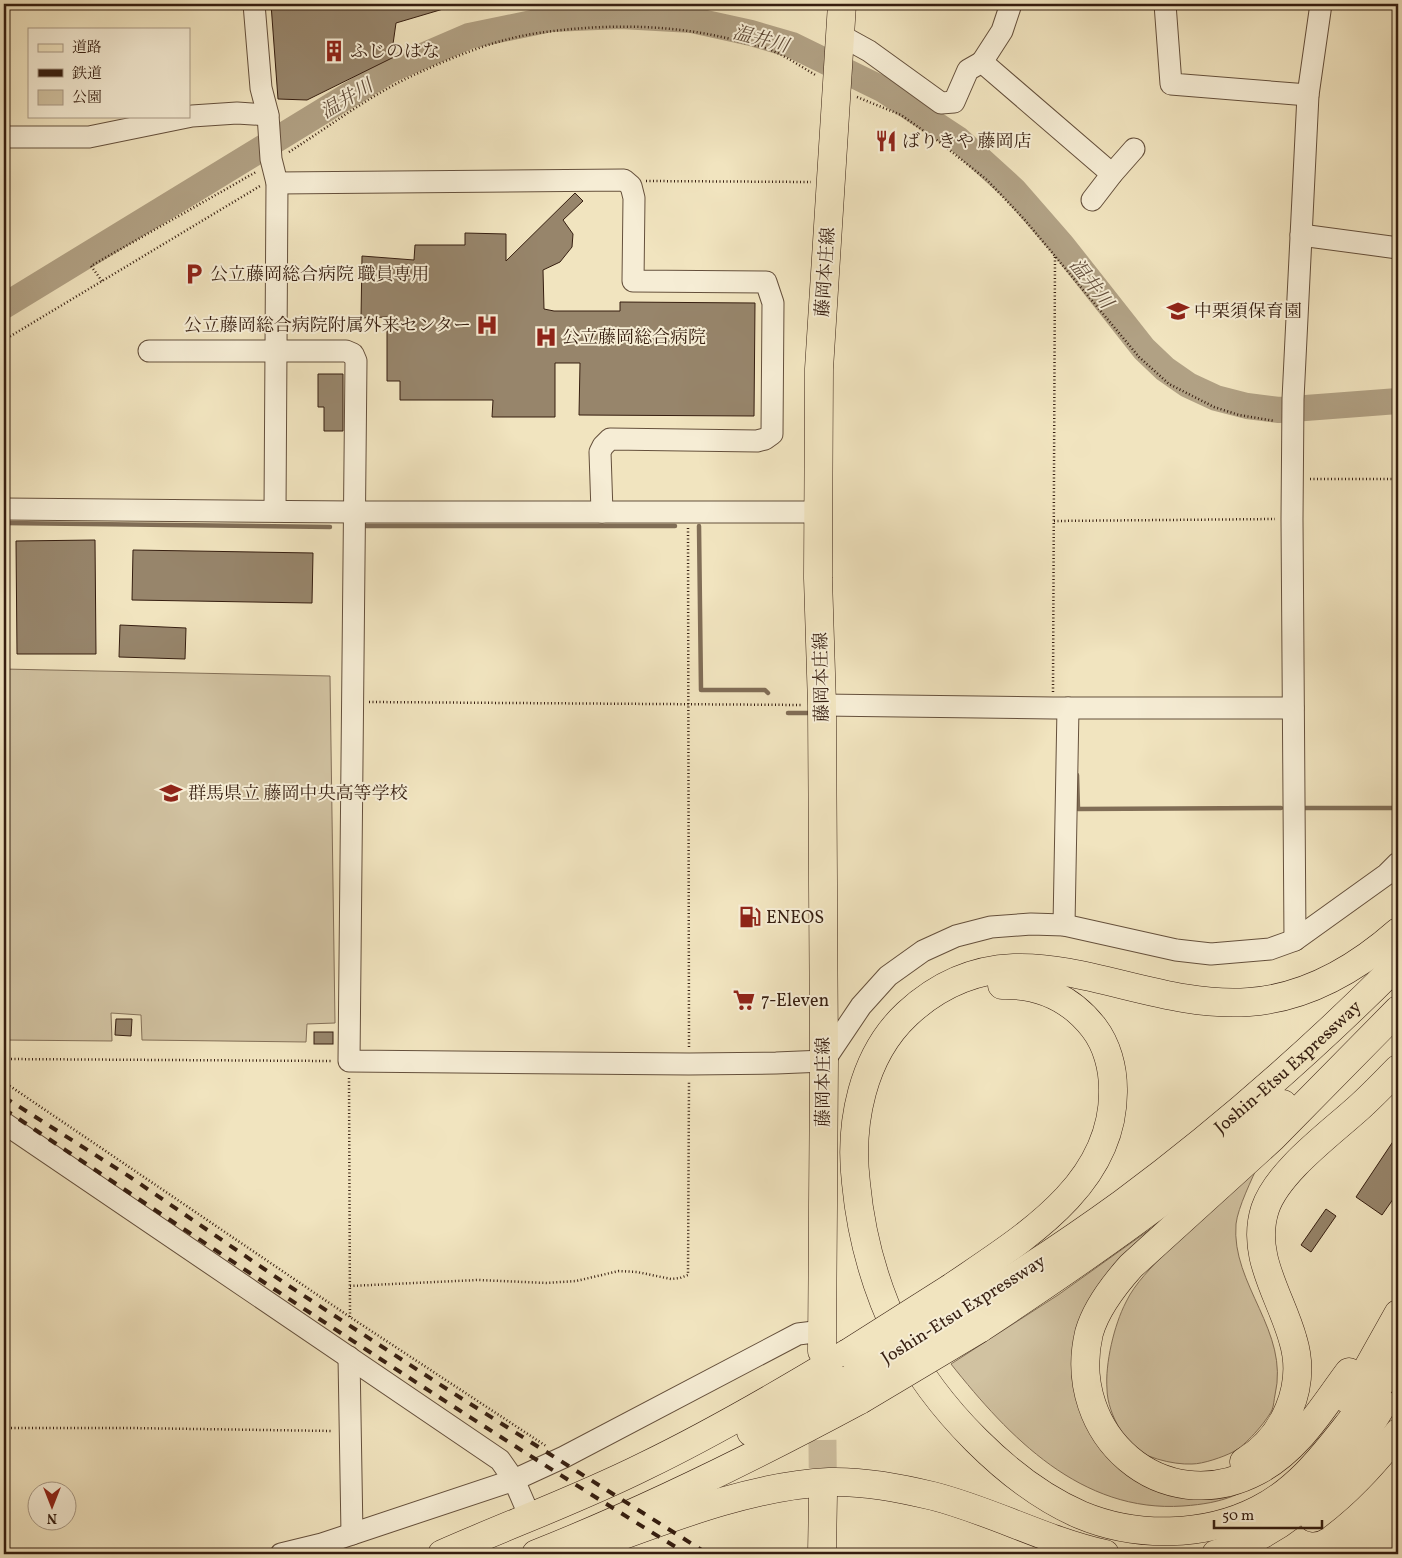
<svg xmlns="http://www.w3.org/2000/svg" width="1402" height="1558" font-family="Vollkorn,'Noto Serif JP',serif">
<rect width="100%" height="100%" fill="#f1e4bf"/>
<filter id="stains"><feTurbulence type="fractalNoise" baseFrequency=".004" numOctaves="4"/><feColorMatrix values="0 0 0 0 .2 0 0 0 0 .09 0 0 0 0 .02 0 0 0 .5 -.17"/></filter>
<radialGradient id="worn" r=".72"><stop offset=".6" stop-color="#630" stop-opacity="0"/><stop offset="1" stop-color="#630" stop-opacity=".3"/></radialGradient>
<!-- green -->
<g fill="#d1c2a1" stroke="#847058">
<polygon points="4,669 330,676 335,1023 307,1024 306,1042 142,1040 141,1015 111,1013 112,1041 4,1040"/>
<path d="M1259 1163C1252 1179 1238 1207 1236 1224 1231 1285 1290 1331 1275 1395 1274 1399 1274 1405 1272 1410 1266 1422 1245 1446 1233 1452 1223 1457 1203 1464 1192 1464 1173 1465 1141 1457 1127 1443 1124 1439 1122 1434 1120 1429 1113 1418 1107 1402 1107 1389 1105 1364 1114 1325 1126 1302 1135 1283 1152 1267 1167 1251 1196 1220 1228 1192 1259 1163Z"/>
<path d="M1180 1208 1078 1337 1128 1474 1276 1470C1243 1495 1224 1503 1183 1506 1081 1513 1009 1437 951 1364L1058 1295Z"/>
</g>
<g fill="none" stroke-linecap="round" stroke-linejoin="round">
<!-- stream -->
<g stroke="#806d56" stroke-width="4.5">
<polyline points="4,523 330,527"/>
<polyline points="360,526 675,526"/>
<polyline points="699,526 701,690 765,690 768,693"/>
<polyline points="788,713 809,713"/>
<polyline points="1077,775 1078,809 1281,808"/>
<polyline points="1304,808 1398,808"/>
</g>
<!-- river -->
<polyline stroke="#b1a184" stroke-width="26" points="4,306 390,70 469,36 551,19 621,16 692,20 751,33 792,45 882,89 958,139 1014,190 1062,245 1144,349 1165,369 1188,385 1216,398 1247,406 1279,410 1398,401"/>
</g>
<!-- building -->
<g fill="#97856b" stroke="#361e10">
<polygon points="271,4 450,4 450,7 396,23 393,44 394,57 307,100 278,99"/>
<polygon points="575,193 583,201 563,220 573,234 572,247 560,262 543,270 544,309 554,311 620,311 620,302 755,303 754,416 579,415 580,363 555,363 555,417 492,417 493,400 400,400 400,381 387,381 387,317 361,318 362,256 414,260 415,245 465,245 465,233 506,234 506,261"/>
<polygon points="318,374 343,374 343,431 324,431 324,407 318,407"/>
<polygon points="95,540 96,654 17,654 16,541"/>
<polygon points="133,550 313,553 312,603 132,600"/>
<polygon points="120,625 186,628 185,659 119,657"/>
<polygon points="116,1019 132,1019 131,1036 115,1035"/>
<rect x="314" y="1032" width="19" height="12"/>
<polygon points="1398,1134 1398,1192 1382,1215 1356,1197"/>
<polygon points="1326,1209 1336,1216 1311,1252 1301,1245"/>
</g>
<g fill="none" stroke-linecap="round" stroke-linejoin="round">
<!-- minor-tunnel -->
<polyline stroke="#ccbc9c" stroke-width="21" stroke-dasharray="21 11" stroke-linecap="butt" points="527,1510 545,1554"/>
<!-- major-tunnel -->
<polyline stroke="#ccbc9c" stroke-width="28" stroke-dasharray="28 14" stroke-linecap="butt" points="822,1398 823,1494"/>
<!-- minor casing -->
<g stroke="#65503c" stroke-width="23">
<g id="minor">
<polyline points="254,4 261,88 268,115 271,159 277,183 275,511"/>
<polyline points="1165,4 1171,84 1308,95"/>
<polyline points="840,35 869,51 941,103 954,102 968,70 982,62 1112,174"/>
<polyline points="982,62 1002,31 1011,4"/>
<polyline points="4,137 89,137 192,116 237,113 268,115"/>
<polyline points="277,183 624,180 631,186 634,198 633,281 766,282 773,303 772,434 765,439 757,441 610,439 603,446 600,452 602,512"/>
<polyline points="1092,200 1112,174 1134,149"/>
<polyline points="1301,235 1398,248"/>
<polyline points="149,351 346,351 353,354 356,361 349,1061 689,1064 776,1063 824,1061 861,1006 888,976 923,951 956,936 991,927 1031,924 1064,925 1176,950 1211,954 1270,949 1295,940 1387,874 1398,863"/>
<polyline points="4,509 355,512 818,512"/>
<polyline points="822,705 1053,708 1293,708"/>
<polyline points="1064,925 1068,708"/>
<polyline points="1295,940 1292,519 1293,399 1308,95 1321,4"/>
<polyline points="4,1123 500,1460 514,1480 527,1510"/>
<polyline points="349,1357 352,1534"/>
<polyline points="281,1554 322,1544 514,1480 564,1457 798,1334 822,1331"/>
</g>
</g>
<!-- major casing -->
<g stroke="#361e10" stroke-width="29">
<g id="major">
<polyline points="822,1351 824,1061 822,705 818,578 819,369 842,4"/>
<polyline points="822,1554 823,1494"/>
</g>
</g>
<!-- highway casing -->
<g stroke="#361e10" stroke-width="29">
<g id="highway">
<path d="M1398 932C1356 969 1306 998 1249 1002 1128 1011 1016 913 907 1014 862 1056 849 1124 856 1183 861 1236 876 1289 899 1336 934 1406 1009 1484 1081 1515 1136 1538 1205 1537 1258 1510 1298 1490 1324 1455 1351 1421 1366 1401 1382 1381 1398 1362"/>
<path d="M952 1287C1022 1239 1115 1185 1113 1089 1113 1068 1107 1045 1094 1028 1071 998 1039 984 1002 985"/>
<path id="s1" d="M965 1309C1019 1275 1072 1240 1123 1203 1220 1131 1312 1050 1398 964"/>
<path d="M979 1329C1085 1259 1187 1188 1283 1104"/>
<path d="M1349 1372C1322 1408 1298 1450 1257 1471 1162 1521 1065 1434 1089 1333 1096 1308 1114 1285 1131 1266L1272 1138 1398 1010"/>
<polyline points="1347,1399 1361,1380 1398,1314"/>
<polyline points="751,1432 850,1379"/>
<path d="M1244 1462C1285 1437 1307 1386 1293 1340 1281 1296 1250 1256 1265 1209 1277 1173 1327 1136 1355 1111 1370 1098 1384 1083 1398 1069"/>
<path d="M1313 1518C1346 1494 1372 1465 1398 1433"/>
<path d="M442 1554C510 1524 579 1499 645 1466 715 1432 782 1393 848 1353"/>
<path d="M536 1554C647 1510 754 1457 860 1400"/>
<path d="M571 1554C651 1526 743 1486 829 1482 864 1481 899 1488 933 1496 992 1511 1046 1541 1105 1554"/>
<path d="M1216 1554C1298 1528 1340 1475 1383 1404"/>
</g>
</g>
<!-- path -->
<g stroke="#361e10" stroke-width="2.5" stroke-dasharray="1 2.5" stroke-linecap="butt">
<polyline points="857,97 901,115 938,141 987,180 1024,219 1139,357 1169,384 1214,407 1239,415 1275,421"/>
<path d="M289 152C330 126 370 95 414 75 451 58 491 41 532 34 602 23 677 23 745 43 754 45 763 47 771 50 787 57 802 67 817 76"/>
<polyline points="646,181 811,182"/>
<polyline points="102,281 91,266 256,172"/>
<polyline points="4,340 260,186"/>
<polyline points="1310,479 1398,479"/>
<polyline points="1054,521 1275,519"/>
<polyline points="688,528 689,1048"/>
<polyline points="1053,692 1055,257"/>
<polyline points="369,702 801,705"/>
<polyline points="4,1059 331,1061"/>
<polyline points="349,1078 350,1317"/>
<polyline points="4,1082 350,1317 546,1446"/>
<polyline points="350,1286 478,1280 547,1283 576,1281 619,1271 637,1272 671,1279 680,1278 688,1275 689,1081"/>
<polyline points="4,1428 130,1428 332,1431"/>
</g>
<!-- minor -->
<use href="#minor" stroke="#f6edd5" stroke-width="21"/>
<!-- major -->
<use href="#major" stroke="#f1e4bf" stroke-width="28"/>
<!-- highway -->
<use href="#highway" stroke="#f1e4bf" stroke-width="28"/>
<!-- rail -->
<g stroke="#361e10" stroke-width="4" stroke-dasharray="9 9" stroke-linecap="butt">
<polyline points="4,1097 130,1177 289,1286 453,1393 708,1554"/>
<path d="M4 1109C230 1260 456 1412 687 1554"/>
</g>
<!-- highway-bridge casing -->
<g stroke="#361e10" stroke-width="29" stroke-linecap="butt">
<g id="highway-bridge">
<polyline points="848,1353 952,1287"/>
<polyline points="850,1379 965,1309"/>
<polyline points="860,1400 979,1329"/>
</g>
</g>
<!-- highway-bridge -->
<use href="#highway-bridge" stroke="#f1e4bf" stroke-width="28"/>
</g>
<!-- icons -->
<defs>
<g id="building-bare" transform="scale(1.725)"><path d="M-4-6H4V6H1V3H-1V6H-4ZM-2.5-4.3h1.7v1.8h-1.7ZM.8-4.3h1.7v1.8H.8ZM-2.5-1h1.7V.8h-1.7ZM.8-1h1.7V.8H.8Z" fill="#8f2418" stroke="#f6edd5" stroke-width="2.5" paint-order="stroke"/></g>
<g id="restaurant-bare" transform="scale(1.725)"><path d="M-5-6h1v4h1v-4h1v4h1v-4h1v5L-1.5 .5V6h-2V.5L-5-1ZM5-6V6H3V1.5H1.5Q1.5-4 5-6Z" fill="#8f2418" stroke="#f6edd5" stroke-width="2.5" paint-order="stroke"/></g>
<g id="parking-bare" transform="scale(1.725)"><path d="M-3.5-5.5H1a3.5 3.5 0 0 1 0 7H-1V5.5H-3.5ZM-1-3.4V-.6H.8a1.4 1.4 0 0 0 0-2.8Z" fill="#8f2418" stroke="#f6edd5" stroke-width="2.5" paint-order="stroke"/></g>
<g id="school-bare" transform="scale(1.725)"><path d="M0-5L7-2L0 1L-7-2ZM-4 1L0 2.5L4 1V4Q0 6-4 4Z" fill="#8f2418" stroke="#f6edd5" stroke-width="2.5" paint-order="stroke"/></g>
<g id="hospital-bare" transform="scale(1.725)"><path d="M-5-5h3v3.5h4V-5h3V5h-3V1.5h-4V5h-3Z" fill="#8f2418" stroke="#f6edd5" stroke-width="2.5" paint-order="stroke"/></g>
<g id="fuel-bare" transform="scale(1.725)"><path d="M-5.5-6h7V0h2V4h1.3V-2.5L3-4.5l.8-.8L6-3V5H2.5V1h-1V6h-7ZM-4.2-4.7v3.2H.2V-4.7Z" fill="#8f2418" stroke="#f6edd5" stroke-width="2.5" paint-order="stroke"/></g>
<g id="supermarket-bare" transform="scale(1.725)"><path d="M-6-5.5h2.5l.6 2H6L4.5 2H-2.5L-4.4-4H-6ZM-1.5 3.2a1.3 1.3 0 1 0 .1 0ZM3 3.2a1.3 1.3 0 1 0 .1 0Z" fill="#8f2418" stroke="#f6edd5" stroke-width="2.5" paint-order="stroke"/></g>
</defs>
<g fill-rule="evenodd">
<use href="#building-bare" x="334" y="51"/>
<use href="#restaurant-bare" x="886" y="141"/>
<use href="#parking-bare" x="194" y="274"/>
<use href="#school-bare" x="1178" y="311"/>
<use href="#hospital-bare" x="487" y="325"/>
<use href="#hospital-bare" x="546" y="337"/>
<use href="#school-bare" x="171" y="793"/>
<use href="#fuel-bare" x="750" y="917"/>
<use href="#supermarket-bare" x="744" y="1000"/>
</g>
<g text-anchor="middle" stroke-width="4" stroke-linejoin="round" paint-order="stroke">
<!-- poi labels -->
<g font-size="18" fill="#361e10" stroke="#f6edd5" text-anchor="start">
<text x="350" y="57">ふじのはな</text>
<text x="902" y="147">ばりきや 藤岡店</text>
<text x="210" y="280">公立藤岡総合病院 職員専用</text>
<text x="1194" y="317">中栗須保育園</text>
<text x="471" y="331" text-anchor="end">公立藤岡総合病院附属外来センター</text>
<text x="562" y="343">公立藤岡総合病院</text>
<text x="188" y="799">群馬県立 藤岡中央高等学校</text>
<text x="766" y="923">ENEOS</text>
<text x="761" y="1006">7-Eleven</text>
</g>
<!-- street labels -->
<g font-size="18" fill="#361e10" stroke="#f6edd5">
<text transform="translate(825 272) rotate(-86)" y="6">藤岡本庄線</text>
<text transform="translate(821 677) rotate(-91)" y="6">藤岡本庄線</text>
<text dy="6" stroke="none"><textPath href="#s1" startOffset="404">Joshin-Etsu Expressway</textPath></text>
<text transform="translate(823 1082) rotate(-90)" y="6">藤岡本庄線</text>
<text transform="translate(963 1309) rotate(-32)" y="6">Joshin-Etsu Expressway</text>
</g>
<!-- water labels -->
<g font-size="19" font-style="italic" fill="#614c39" stroke="#f6edd5">
<text transform="translate(761 38) rotate(15)" y="7">温井川</text>
<text transform="translate(346 98) rotate(-31)" y="7">温井川</text>
<text transform="translate(1092 283) rotate(52)" y="7">温井川</text>
</g>
</g>
<!-- margin -->
<rect width="1402" height="1558" fill="none" stroke="#f1e4bf" stroke-width="20"/>
<rect x="5" y="5" width="1392" height="1548" fill="none" stroke="#361e10" stroke-width="2.5"/>
<rect x="10" y="10" width="1382" height="1538" fill="none" stroke="#361e10"/>
<!-- legend -->
<rect x="28" y="28" width="162" height="90" fill="#f6edd5" stroke="#a99a86"/>
<rect x="38" y="44" width="25" height="8" fill="#f1e4bf" stroke="#a99a86"/>
<text x="72" y="52" font-size="15" fill="#361e10">道路</text>
<rect x="38" y="69" width="25" height="8" fill="#361e10" stroke="#a99a86"/>
<text x="72" y="78" font-size="15" fill="#361e10">鉄道</text>
<rect x="38" y="90" width="25" height="15" fill="#d1c2a1" stroke="#a99a86"/>
<text x="72" y="102" font-size="15" fill="#361e10">公園</text>
<!-- north arrow -->
<g transform="translate(52 1506) rotate(180)"><circle r="24" fill="#f6edd5" stroke="#a99a86"/>
<path d="M0-4L9 19L0 12L-9 19Z" fill="#8f2418"/>
<text y="-8" font-size="14" font-weight="bold" text-anchor="middle" fill="#361e10">N</text>
</g>
<!-- scale -->
<path d="M1214 1520v8h108v-8" fill="none" stroke="#361e10" stroke-width="2.5"/>
<text x="1222" y="1520" font-size="15" fill="#361e10" stroke="#f6edd5" stroke-width="4" paint-order="stroke">50 m</text>
<rect width="100%" height="100%" filter="url(#stains)"/>
<rect width="100%" height="100%" fill="url(#worn)"/>
</svg>
